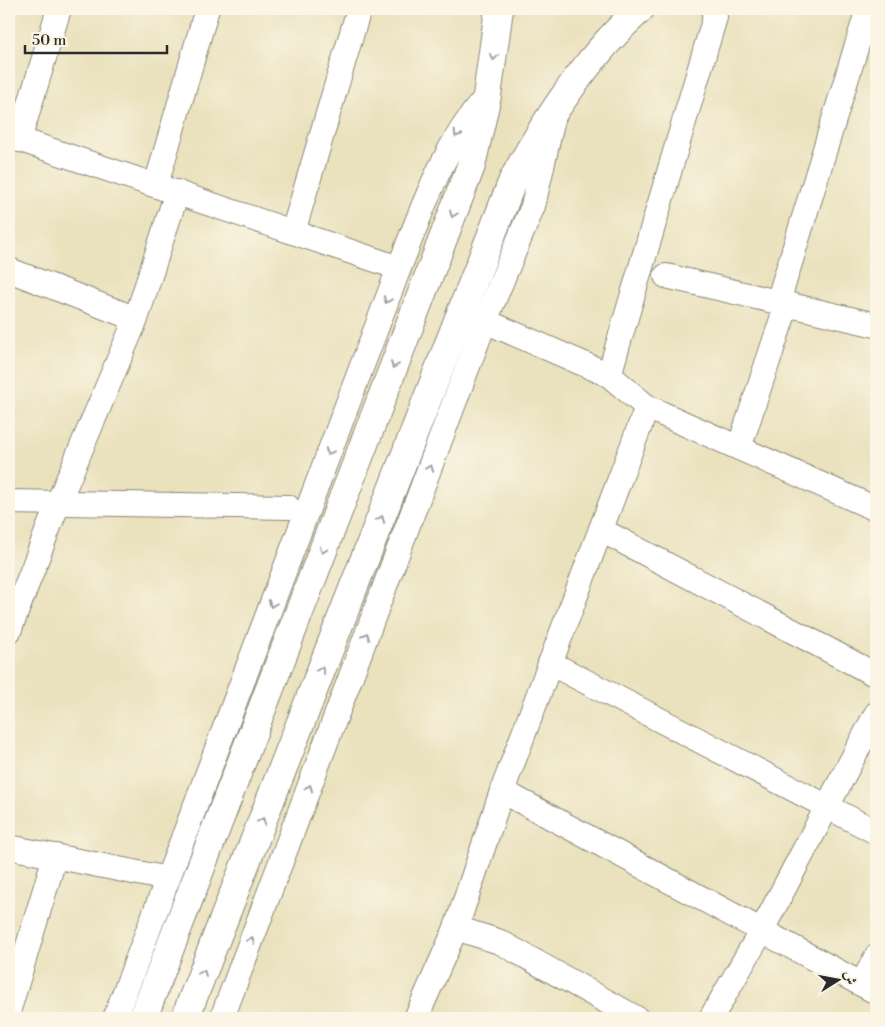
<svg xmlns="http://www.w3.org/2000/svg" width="885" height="1027" font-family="'Libre Bodoni',Amiri,serif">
<rect width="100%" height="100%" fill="#fcf5e5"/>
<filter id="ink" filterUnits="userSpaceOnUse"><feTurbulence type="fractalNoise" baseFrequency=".02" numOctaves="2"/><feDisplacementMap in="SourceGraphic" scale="10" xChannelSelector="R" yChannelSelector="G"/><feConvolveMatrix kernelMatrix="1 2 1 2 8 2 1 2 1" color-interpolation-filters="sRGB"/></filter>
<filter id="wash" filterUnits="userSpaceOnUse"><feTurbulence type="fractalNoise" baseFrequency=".0096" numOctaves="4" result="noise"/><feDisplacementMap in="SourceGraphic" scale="20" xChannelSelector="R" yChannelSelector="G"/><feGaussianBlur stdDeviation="1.12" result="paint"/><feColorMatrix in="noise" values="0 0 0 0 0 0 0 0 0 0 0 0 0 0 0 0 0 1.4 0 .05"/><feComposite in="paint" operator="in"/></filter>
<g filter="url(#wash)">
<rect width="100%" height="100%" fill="#eae1bd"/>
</g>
<g filter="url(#ink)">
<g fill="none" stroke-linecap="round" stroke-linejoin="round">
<!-- minor casing -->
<g stroke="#8a8674" stroke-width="26">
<g id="minor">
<polyline points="9,136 399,268"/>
<polyline points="19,140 59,9"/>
<polyline points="156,185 207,9"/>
<polyline points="293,232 359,9"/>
<polyline points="9,270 136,319"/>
<polyline points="666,276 876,325"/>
<polyline points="778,302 868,9"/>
<polyline points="485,321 609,375 647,407 876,509"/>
<polyline points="609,375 715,17 713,9"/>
<polyline points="739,448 787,304"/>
<polyline points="9,502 288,507"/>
<polyline points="601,530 876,675"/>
<polyline points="9,631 58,503 136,319 177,192"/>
<polyline points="550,663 876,832"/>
<polyline points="502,791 876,992"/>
<polyline points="9,847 168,879"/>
<polyline points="456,928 500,942 636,1018"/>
<polyline points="862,984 876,957"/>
<polyline points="9,1009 55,856"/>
<path d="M115 1018 399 268C423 207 443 146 487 96"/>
<polyline points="222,1018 485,321 533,206 553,118"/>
<polyline points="416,1018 456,928 502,791 647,407"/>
<polyline points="711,1018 762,930 876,714"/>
</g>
</g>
<!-- major casing -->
<g stroke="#8a8674" stroke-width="30">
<g id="major">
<polyline points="143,1018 471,166 487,96 499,9"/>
<path d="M185 1018 513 180C546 119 588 56 640 9"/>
</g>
</g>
<!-- minor -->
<use href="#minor" stroke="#fff" stroke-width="24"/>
<!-- major -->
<use href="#major" stroke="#fff" stroke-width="28"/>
</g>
<!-- one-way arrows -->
<defs><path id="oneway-chevron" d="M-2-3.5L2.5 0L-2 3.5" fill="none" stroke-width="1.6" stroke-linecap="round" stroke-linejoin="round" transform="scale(1.25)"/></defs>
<g stroke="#a0a0a0">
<use href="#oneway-chevron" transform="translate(494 57) rotate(98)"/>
<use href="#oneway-chevron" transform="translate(457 134) rotate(122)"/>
<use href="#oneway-chevron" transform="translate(453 214) rotate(111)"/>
<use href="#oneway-chevron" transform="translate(387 300) rotate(111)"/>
<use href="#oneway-chevron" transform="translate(394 365) rotate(111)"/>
<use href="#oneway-chevron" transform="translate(329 452) rotate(111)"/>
<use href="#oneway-chevron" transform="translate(430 468) rotate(-69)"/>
<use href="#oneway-chevron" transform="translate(381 519) rotate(-69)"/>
<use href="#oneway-chevron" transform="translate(323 550) rotate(111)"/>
<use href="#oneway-chevron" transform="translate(272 604) rotate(111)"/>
<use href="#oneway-chevron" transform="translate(366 636) rotate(-69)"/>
<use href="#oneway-chevron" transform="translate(321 670) rotate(-69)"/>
<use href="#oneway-chevron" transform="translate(309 788) rotate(-69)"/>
<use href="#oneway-chevron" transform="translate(262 821) rotate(-69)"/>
<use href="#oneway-chevron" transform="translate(251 940) rotate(-69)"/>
<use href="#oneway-chevron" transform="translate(203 973) rotate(-69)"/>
</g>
</g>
<!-- margin -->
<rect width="885" height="1027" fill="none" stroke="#fcf5e5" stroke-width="30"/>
<!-- north arrow -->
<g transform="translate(838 980) rotate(79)" stroke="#fcf5e5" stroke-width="4" paint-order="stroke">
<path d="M0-4L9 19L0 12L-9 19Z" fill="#2b2b2b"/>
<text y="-8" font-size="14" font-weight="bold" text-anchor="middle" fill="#2b2b2b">ش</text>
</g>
<!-- scale -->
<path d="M25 45v8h142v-8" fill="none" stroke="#2b2b2b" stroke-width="2.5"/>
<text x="32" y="45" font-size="15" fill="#2b2b2b" stroke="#fcf5e5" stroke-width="4" paint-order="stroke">50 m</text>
</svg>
